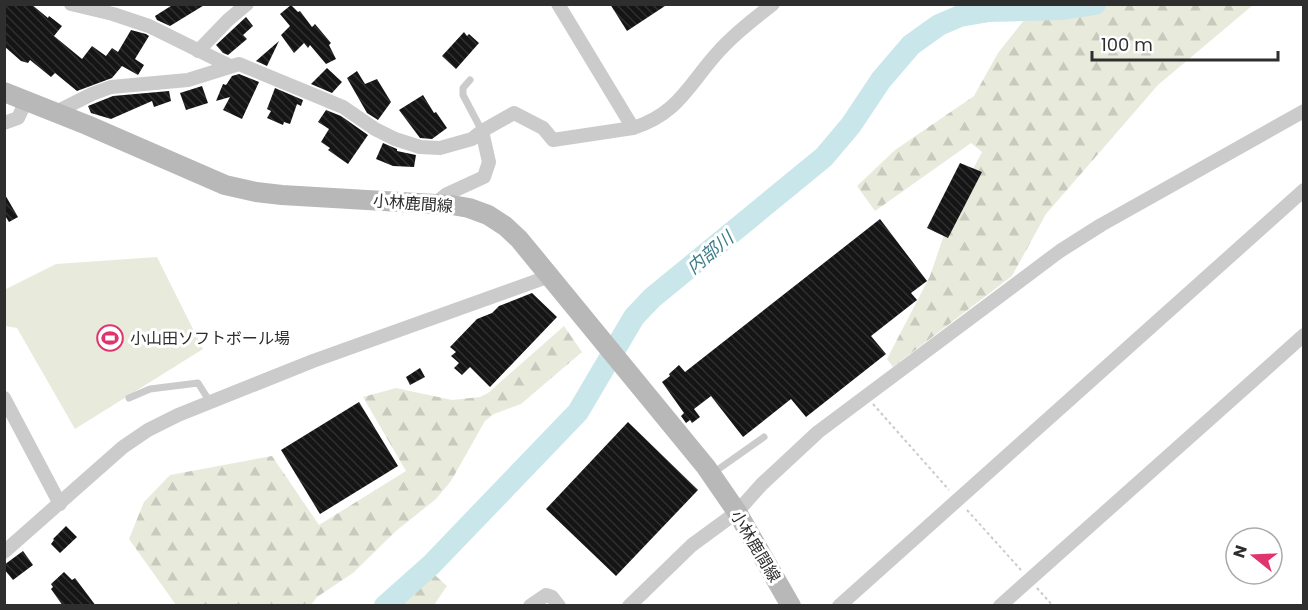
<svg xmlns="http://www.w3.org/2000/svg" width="1308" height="610" font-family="Poppins,'Noto Sans JP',sans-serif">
<defs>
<pattern id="forest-firs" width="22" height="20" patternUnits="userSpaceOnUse" patternTransform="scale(1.5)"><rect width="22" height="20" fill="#e8ebdc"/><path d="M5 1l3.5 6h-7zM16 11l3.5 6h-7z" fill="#c7cabd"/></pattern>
<pattern id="building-back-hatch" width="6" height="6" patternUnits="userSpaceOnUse" patternTransform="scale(1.5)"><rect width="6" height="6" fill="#151515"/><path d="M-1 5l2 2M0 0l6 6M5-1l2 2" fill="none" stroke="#2f2f2f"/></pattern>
</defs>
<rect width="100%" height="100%" fill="#fff"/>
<!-- forest -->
<g fill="url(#forest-firs)">
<polygon points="1036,5 1253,5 1158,85 1046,214 1012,276 893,367 887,359 930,276 954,205 982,152 971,143 875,211 857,186 895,150 974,96 998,53"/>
<polygon points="564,326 582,352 521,404 494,414 485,421 451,481 436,499 396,531 353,573 317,597 311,605 176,605 129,539 144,502 170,475 272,456 319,525 406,471 363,397 396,388 452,400 480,397 488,393"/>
<polygon points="427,568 447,586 434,605 387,605"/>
</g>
<!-- pitch -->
<polygon fill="#e8ebdc" points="157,257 203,349 75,429 17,328 5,326 4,290 56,264"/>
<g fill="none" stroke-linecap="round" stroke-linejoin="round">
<!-- river -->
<polyline stroke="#c9e6ea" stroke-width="22" points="385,606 431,565 578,412 634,317 652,298 824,157 851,125 881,80 911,45 939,25 960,16 989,11 1063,9 1095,4"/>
</g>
<!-- building -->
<g fill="url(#building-back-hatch)">
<polygon points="4,4 31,4 48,18 49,16 62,26 54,36 82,59 92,46 106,56 112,48 118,52 131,30 146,34 149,36 135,59 144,65 138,75 122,66 112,78 77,91 55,73 51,77 30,60 28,63 21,61 4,46"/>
<polygon points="174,4 206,4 170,26 157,20 155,16"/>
<polygon points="610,4 668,4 627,31"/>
<polygon points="291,5 298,12 300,11 312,27 315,24 331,43 329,45 336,59 326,64 310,45 308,48 304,43 294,53 281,35 290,26 280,14"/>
<polygon points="246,17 253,26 243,35 247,39 228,55 223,53 216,45"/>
<polygon points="464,32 467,36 469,34 479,43 456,69 442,56"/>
<polygon points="279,41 267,66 256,61"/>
<polygon points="327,68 342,82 332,93 311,84"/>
<polygon points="357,71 365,84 377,79 391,102 378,120 367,113 347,78"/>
<polygon points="239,74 259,82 242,119 223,110 230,97 216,101 223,84 226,85 232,76"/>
<polygon points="202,86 208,103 186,110 180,93"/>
<polygon points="275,88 303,100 301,106 297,104 290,124 284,122 283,125 267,118 271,111 267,109"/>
<polygon points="169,91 171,101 154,107 152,101 111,119 91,113 88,106 113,96"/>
<polygon points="423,95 434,113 436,112 447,128 432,139 420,138 399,110"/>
<polygon points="326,110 341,116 368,135 348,164 328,150 330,148 321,142 329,129 318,122"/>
<polygon points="383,143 397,149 397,151 416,155 414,167 393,166 376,159"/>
<polygon points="960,163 982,172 948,238 927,228"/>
<polygon points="4,193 18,217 9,222 4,214"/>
<polygon points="880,219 927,281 911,293 917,300 871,336 886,354 806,417 791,399 743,437 711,396 694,409 700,417 692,423 690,420 686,423 681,416 684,413 662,382 670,376 669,374 679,365 685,372"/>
<polygon points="532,293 557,317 490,387 470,367 462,375 454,368 459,363 451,356 456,352 450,347 477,319 492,313 499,306"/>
<polygon points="420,368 425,377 410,385 406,377"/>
<polygon points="359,402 398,466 320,514 281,450"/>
<polygon points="628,422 698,490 616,576 546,509"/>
<polygon points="66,526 77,537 60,553 51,544 54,540 53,539"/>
<polygon points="23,551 33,565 13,580 4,569 4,565"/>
<polygon points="64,572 72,580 75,578 96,606 63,606 51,589 53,587 51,584"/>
</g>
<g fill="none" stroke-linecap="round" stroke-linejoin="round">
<!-- path -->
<g stroke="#cbcbcb" stroke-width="2" stroke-dasharray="3 3" stroke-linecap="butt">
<polyline points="873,404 949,490"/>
<polyline points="967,510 1021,570"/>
<polyline points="1037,588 1053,606"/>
</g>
<!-- service -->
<g stroke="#cbcbcb" stroke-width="7">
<polyline points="470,80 463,88 463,95 482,131"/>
<polyline points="129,398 150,389 198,383 210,402"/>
<polyline points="713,473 764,437"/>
</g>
<!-- minor -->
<g stroke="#cbcbcb" stroke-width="14">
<polyline points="71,4 113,14 149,26 230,66"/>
<path d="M558 4 633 128C680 113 689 83 720 50 736 32 754 19 773 4"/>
<polyline points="198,51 228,20 247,4"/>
<polyline points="56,112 92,94 111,87 188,80 239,64 343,107 375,129 395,139 420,147 440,148 472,139 482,131 489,162 484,177 447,194 436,203"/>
<polyline points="4,123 18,118 26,101"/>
<polyline points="482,131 514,113 543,128 553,140 633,128"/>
<polyline points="4,398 60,504"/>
<polyline points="4,552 123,447 148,430 178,415 313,361 550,276"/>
<polyline points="530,606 546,595 552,597 559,606"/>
<polyline points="629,606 692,545 737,512 762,484 818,432 1060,251 1101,225 1304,111"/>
<polyline points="839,606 1304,190"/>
<polyline points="1000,606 1304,335"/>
</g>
<!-- secondary -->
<polyline stroke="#b8b8b8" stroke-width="20" points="4,92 87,125 225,185 256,192 282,195 452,205 469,208 488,215 505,226 519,239 706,467 737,512 791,606"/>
</g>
<!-- icons -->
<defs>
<g id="stadium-ring" transform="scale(1.35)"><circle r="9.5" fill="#fff" stroke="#e0356c" stroke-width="1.5"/><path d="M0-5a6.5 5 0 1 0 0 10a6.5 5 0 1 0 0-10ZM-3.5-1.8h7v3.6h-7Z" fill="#e0356c"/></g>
</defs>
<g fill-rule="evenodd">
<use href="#stadium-ring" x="110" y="338"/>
</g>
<g text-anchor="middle" stroke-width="6" stroke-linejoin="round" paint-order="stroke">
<!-- street labels -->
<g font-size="16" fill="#2e2e2e" stroke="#fff">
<text transform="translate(413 203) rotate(4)" y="6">小林鹿間線</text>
<text transform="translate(756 546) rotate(59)" y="6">小林鹿間線</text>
</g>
<!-- poi labels -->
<g font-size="16" fill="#2e2e2e" stroke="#fff" text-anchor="start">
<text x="130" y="344">小山田ソフトボール場</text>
</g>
<!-- water labels -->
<g font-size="18" font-style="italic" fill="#3c7d88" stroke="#fff">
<text transform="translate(710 253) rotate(-40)" y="6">内部川</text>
</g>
</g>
<!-- border -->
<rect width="1308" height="610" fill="none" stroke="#2e2e2e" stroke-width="12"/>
<!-- north arrow -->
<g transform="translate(1254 556) rotate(288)"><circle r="28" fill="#ffffff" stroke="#ababab" stroke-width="1.5"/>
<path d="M0-4.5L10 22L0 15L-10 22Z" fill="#e0356c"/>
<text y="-9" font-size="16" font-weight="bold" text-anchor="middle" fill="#2e2e2e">N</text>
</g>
<!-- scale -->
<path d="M1092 51v9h186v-9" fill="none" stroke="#2e2e2e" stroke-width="3"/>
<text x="1101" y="51" font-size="18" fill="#2e2e2e" stroke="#ffffff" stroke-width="4.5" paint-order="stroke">100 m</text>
</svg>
